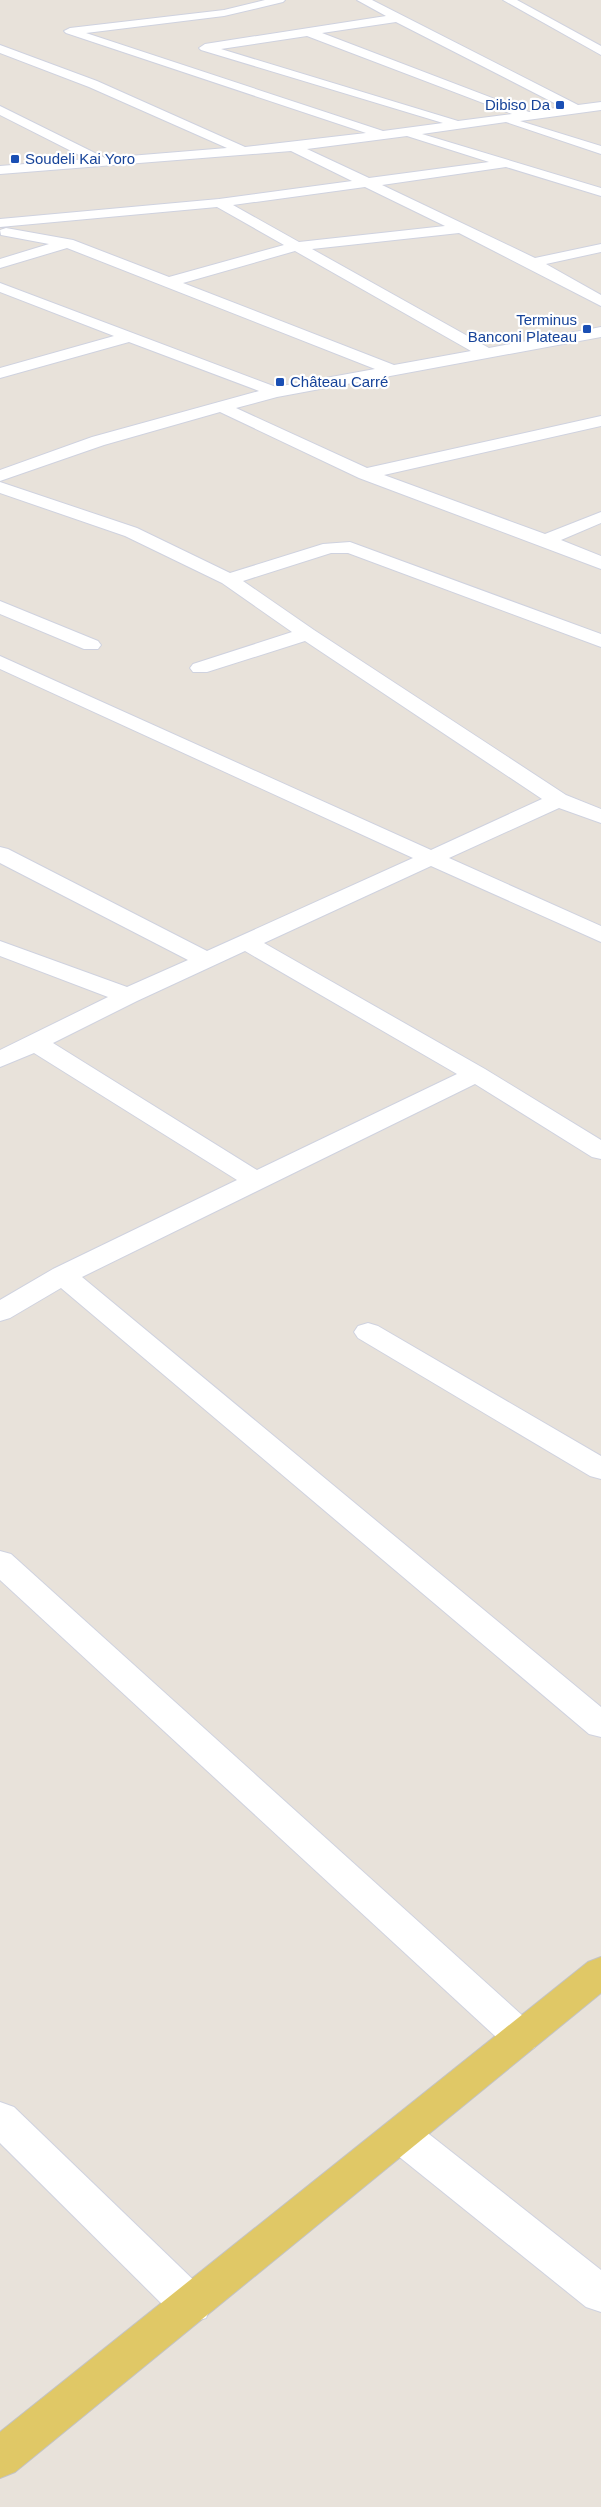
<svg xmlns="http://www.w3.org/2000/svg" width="601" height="2507" font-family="Arial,sans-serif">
<rect width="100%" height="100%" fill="#e8e2da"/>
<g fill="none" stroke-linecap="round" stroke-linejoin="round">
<!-- minor casing -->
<g stroke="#cfd2df" stroke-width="2">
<g id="minor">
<path d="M265 0H285L283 2 224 16 86 33 383 131 443 123 201 50 199 48 205 44 386 16 357 0H372L578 105 601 102V110L520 121 601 146V154L506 122 422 134 601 188V196L506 167 382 185 535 258 601 244V252L546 264 601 295V306L459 233 312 249 489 348 601 327V337L277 397 236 408 367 468 601 416V426L384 475 545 534 601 512V523L561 540 601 556V569L359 478 220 412 104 445 0 481V470L92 437 259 391 129 342 0 378V368L114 336 0 292V283L276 387 375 369 67 248 0 268V259L49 244 1 235 0 230 6 228 73 240 169 277 284 245 217 207 0 227V219L219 199 352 181 291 151 0 174V166L87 159 0 115V106L105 158 227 148 89 87 0 53V45L97 81 245 147 366 133 66 33 64 31 70 28 224 10ZM396 22 562 107 529 112 322 33ZM307 36 512 114 458 121 221 49ZM407 136 489 162 369 178 307 149ZM365 187 445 226 299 242 233 205ZM295 251 471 351 394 365 183 283Z"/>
<polygon points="503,0 517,0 601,46 601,55"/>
<path d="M0 482 137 528 230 573 323 544 350 542 601 634V647L348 553H331L243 581 314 630 566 795 601 809V823L559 808 449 858 601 926V942L431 866 264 943 485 1069 601 1140V1159L592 1157 475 1084 82 1277 601 1707V1737L589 1734 61 1288 10 1318 0 1321V1300L53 1269 237 1180 34 1053 0 1067V1050L108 997 0 956V941L127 987 188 960 0 863V847L8 849 207 951 413 858 0 669V656L431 850 542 799 305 641 207 672H193L190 668 193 664 292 632 222 583 125 536 0 493ZM245 951 457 1074 257 1170 53 1043 137 1001Z"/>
<polygon points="0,601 98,641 101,645 98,649 84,649 0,614"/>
<polygon points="368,1323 378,1326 601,1456 601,1479 590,1476 358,1338 354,1332 358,1326"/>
<polygon points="0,1551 11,1554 534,2026 540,2037 534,2048 521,2052 508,2048 0,1580"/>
<polygon points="0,2102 14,2107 206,2292 212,2305 206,2318 191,2323 176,2318 0,2143"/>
<polygon points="401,2119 415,2123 601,2270 601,2312 586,2307 387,2147 381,2135 387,2123"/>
</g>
</g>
<!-- major casing -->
<g stroke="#c3c3c3" stroke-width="2">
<polygon id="major" points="601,1957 601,1993 15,2472 0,2478 0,2432 588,1962"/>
</g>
<!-- minor -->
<use href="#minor" fill="#fff" fill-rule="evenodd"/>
<!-- major -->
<use href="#major" fill="#e0c866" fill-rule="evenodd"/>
</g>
<!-- markers -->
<g fill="#1a4fb4" stroke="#fff" stroke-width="2">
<rect x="555" y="100" width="10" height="10" rx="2.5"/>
<rect x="10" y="154" width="10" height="10" rx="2.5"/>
<rect x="582" y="324" width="10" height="10" rx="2.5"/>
<rect x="275" y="377" width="10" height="10" rx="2.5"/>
</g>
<g text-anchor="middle" stroke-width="4.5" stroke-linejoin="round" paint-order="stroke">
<!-- far-transit labels -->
<g font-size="15" fill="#164399" stroke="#fff" text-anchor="end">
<text x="550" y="110">Dibiso Da</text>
<text x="25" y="164" text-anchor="start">Soudeli Kai Yoro</text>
<text x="577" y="325">Terminus<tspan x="577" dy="17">Banconi Plateau</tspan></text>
<text x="290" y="387" text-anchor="start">Château Carré</text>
</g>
</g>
</svg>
